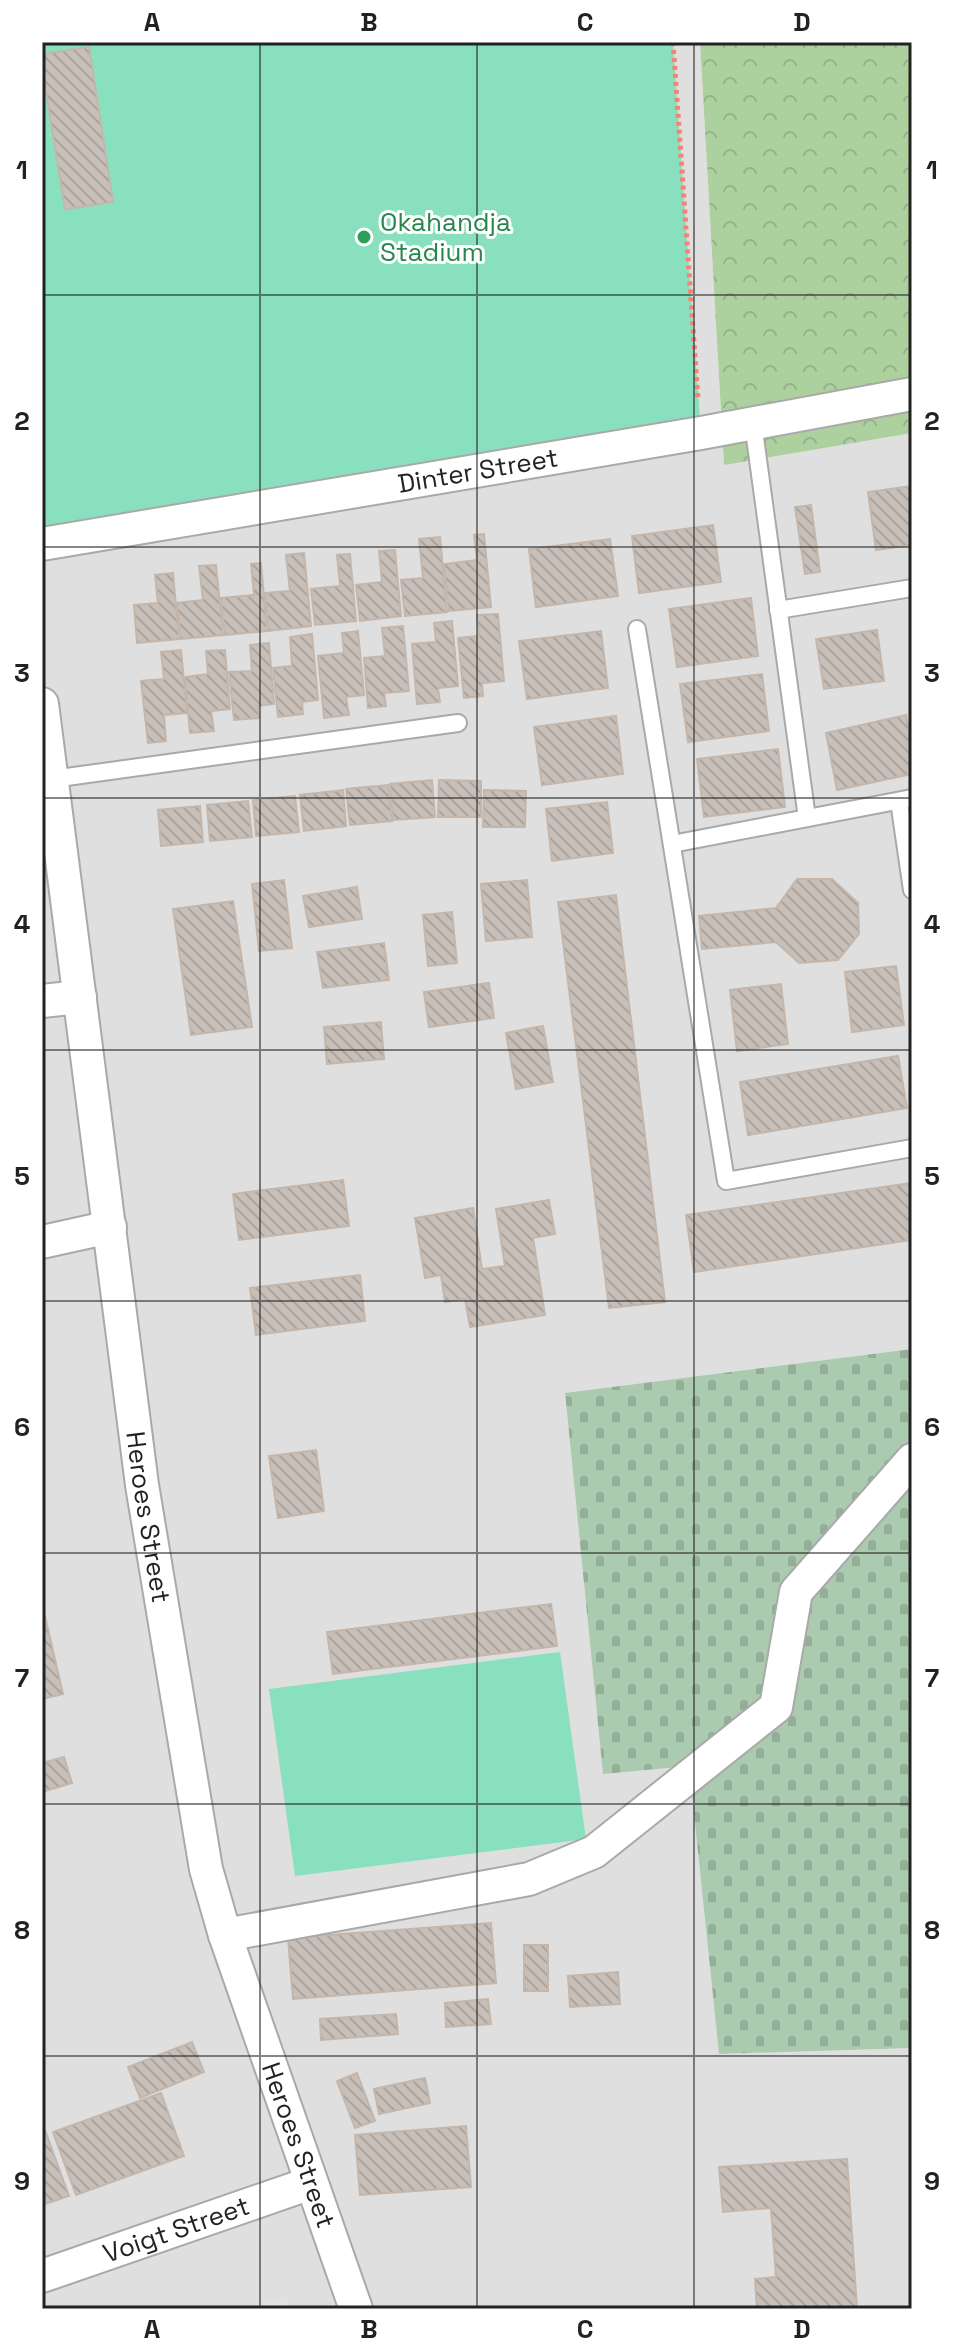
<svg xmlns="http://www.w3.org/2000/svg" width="954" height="2351" font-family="'Space Grotesk',sans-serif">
<defs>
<pattern id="forest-crowns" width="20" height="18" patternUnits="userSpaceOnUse" patternTransform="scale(2)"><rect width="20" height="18" fill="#add19e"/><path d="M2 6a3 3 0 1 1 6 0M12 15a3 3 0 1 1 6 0" fill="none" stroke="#95b388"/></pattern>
<pattern id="cemetery-stones" width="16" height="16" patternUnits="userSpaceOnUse" patternTransform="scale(2)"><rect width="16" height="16" fill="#aacbaf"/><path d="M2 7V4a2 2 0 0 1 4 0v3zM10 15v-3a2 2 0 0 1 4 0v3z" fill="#92ae96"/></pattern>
<pattern id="building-back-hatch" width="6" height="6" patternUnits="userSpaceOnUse" patternTransform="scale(2)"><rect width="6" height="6" fill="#c7bfb8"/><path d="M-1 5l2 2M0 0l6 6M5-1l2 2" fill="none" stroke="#aba49e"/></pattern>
</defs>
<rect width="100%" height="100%" fill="#f2efe9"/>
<!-- residential -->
<polygon fill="#e0dfdf" points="42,42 700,42 724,464 912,433 912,1349 565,1394 603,1773 689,1766 719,2054 912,2048 912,2309 42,2309"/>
<!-- forest -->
<polygon fill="url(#forest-crowns)" points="700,42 912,42 912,433 724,465"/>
<!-- cemetery -->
<polygon fill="url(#cemetery-stones)" points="912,1349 912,2048 719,2054 689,1766 603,1774 565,1393"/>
<!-- pitch -->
<g fill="#88e0be">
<polygon points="42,42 673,42 701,433 42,544"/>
<polygon points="560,1652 586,1839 295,1876 269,1689"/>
</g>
<!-- parking -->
<polygon fill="#e2e2e2" points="287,2297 290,2309 247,2309"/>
<!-- building -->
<g fill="url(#building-back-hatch)" stroke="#c4b6ab" stroke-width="2">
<polygon points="89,47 113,202 65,209 42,67 42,54"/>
<polygon points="912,486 912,545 876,550 868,492"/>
<polygon points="811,505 820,572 805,574 795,507"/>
<polygon points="713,525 721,582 639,593 632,536"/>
<polygon points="484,534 491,607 449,611 444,564 477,560 474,535"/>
<polygon points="440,537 447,612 405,616 401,580 423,578 419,539"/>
<polygon points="610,539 618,596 536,607 529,549"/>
<polygon points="395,550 401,616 360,621 356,585 382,582 379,551"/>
<polygon points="304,553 311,626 269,631 265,593 290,591 286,555"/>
<polygon points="350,554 356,621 315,625 311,589 340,586 337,555"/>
<polygon points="261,563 267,631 225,635 221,598 254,595 251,564"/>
<polygon points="216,565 223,635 181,639 177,603 203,600 199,566"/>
<polygon points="173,573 179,639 137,643 134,605 158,603 155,575"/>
<polygon points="751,598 758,656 677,667 669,609"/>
<polygon points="498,614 504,681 482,683 483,696 464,698 458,638 479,636 477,615"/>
<polygon points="452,621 458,686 438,688 440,702 417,704 412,644 436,642 434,623"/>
<polygon points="403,626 409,691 384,693 386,706 368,708 364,658 385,656 382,628"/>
<polygon points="877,630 884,681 824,689 816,639"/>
<polygon points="358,631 364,695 346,697 349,715 324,718 318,656 344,653 342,633"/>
<polygon points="601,631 608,688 527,699 519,641"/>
<polygon points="312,634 318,700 302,702 303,714 278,717 273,668 292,666 290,637"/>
<polygon points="269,643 274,704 258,706 259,718 234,720 229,672 252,671 250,645"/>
<polygon points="181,650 187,713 164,715 166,741 148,743 141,681 164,679 161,652"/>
<polygon points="225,650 230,709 211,711 214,731 190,733 185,677 208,674 206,651"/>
<polygon points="762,674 769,731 688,742 680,684"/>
<polygon points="906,715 912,745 912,774 837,790 826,733"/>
<polygon points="616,716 623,774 542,785 534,727"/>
<polygon points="778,749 785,807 704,817 697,759"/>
<polygon points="432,780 435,817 393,820 390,784"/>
<polygon points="439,780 481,781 481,817 438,817"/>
<polygon points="388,785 392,821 350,825 346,789"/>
<polygon points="343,790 346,826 304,831 300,795"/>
<polygon points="484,790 526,791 525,827 483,827"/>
<polygon points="295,796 299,832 256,836 253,800"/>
<polygon points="248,801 252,837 210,841 207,805"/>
<polygon points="607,802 613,853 552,861 546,809"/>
<polygon points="200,806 203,842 161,846 158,810"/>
<polygon points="797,879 832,879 858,903 859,934 838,960 799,963 776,942 702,949 699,916 776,908"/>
<polygon points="284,880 292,948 259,951 252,884"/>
<polygon points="527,880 532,937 486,941 481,884"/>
<polygon points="357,887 362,919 309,927 303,896"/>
<polygon points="616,895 665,1302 609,1308 558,902"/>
<polygon points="233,901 252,1027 191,1035 173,909"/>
<polygon points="452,912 457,963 428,966 423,915"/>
<polygon points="384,943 389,980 323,988 317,952"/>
<polygon points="896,966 904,1025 852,1032 845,972"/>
<polygon points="489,983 494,1018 429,1027 424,992"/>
<polygon points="781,984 788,1044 737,1051 730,990"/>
<polygon points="381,1022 384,1059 327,1064 324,1027"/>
<polygon points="543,1026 553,1082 516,1089 506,1033"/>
<polygon points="898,1056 907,1108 748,1135 740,1082"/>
<polygon points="343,1180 349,1226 239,1240 233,1194"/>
<polygon points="912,1183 912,1240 694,1272 686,1215"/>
<polygon points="549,1200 555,1234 533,1238 545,1315 470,1327 465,1299 445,1302 441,1275 425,1278 415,1218 473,1208 482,1269 505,1266 496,1209"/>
<polygon points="360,1275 365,1321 256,1335 250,1288"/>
<polygon points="316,1450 324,1511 278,1518 269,1456"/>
<polygon points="551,1604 557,1646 333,1674 327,1632"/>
<polygon points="45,1616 63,1694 42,1699 42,1617"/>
<polygon points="64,1757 72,1783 42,1792 42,1763"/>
<polygon points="491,1923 496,1983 293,1999 288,1938"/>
<rect x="524" y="1945" width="24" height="46"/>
<polygon points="618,1972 620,2004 570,2007 568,1976"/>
<polygon points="488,1999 491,2024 446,2027 445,2003"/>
<polygon points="396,2014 398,2034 321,2040 320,2019"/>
<polygon points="192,2042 204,2072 140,2098 128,2067"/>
<polygon points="357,2073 375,2121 355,2128 337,2081"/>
<polygon points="425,2078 430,2103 379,2114 374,2089"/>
<polygon points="161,2093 184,2156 76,2195 53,2132"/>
<polygon points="42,2122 69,2196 42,2205"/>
<polygon points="466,2126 471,2187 360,2195 355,2135"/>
<polygon points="847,2159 857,2309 757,2309 755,2279 776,2277 771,2208 723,2212 719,2167"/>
</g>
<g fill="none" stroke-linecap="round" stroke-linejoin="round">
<!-- service casing -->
<g stroke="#a9a9a9" stroke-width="20">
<g id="service">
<polyline points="753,423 807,818"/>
<polyline points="778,610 912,588"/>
<polyline points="637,629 726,1181 912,1148"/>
<polyline points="52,779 458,723"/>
<polyline points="899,801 912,890"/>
<polyline points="672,844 912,798"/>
</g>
</g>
<!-- minor casing -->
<g stroke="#a9a9a9" stroke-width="36">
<g id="minor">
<path id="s1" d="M42 544 701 433 912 394"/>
<path id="s2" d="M42 704 142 1485 206 1869 225 1935 356 2309"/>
<polyline points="42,1001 80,997"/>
<polyline points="42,1242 110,1227"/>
<polyline points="225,1935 529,1879 594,1852 776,1707 796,1592 912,1460"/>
<path id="s3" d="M42 2276 311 2183"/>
</g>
</g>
<!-- path -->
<polyline stroke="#fa8072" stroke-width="5" stroke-dasharray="4 4" stroke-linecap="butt" points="673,42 698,400"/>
<!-- service -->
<use href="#service" stroke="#fff" stroke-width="16"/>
<!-- minor -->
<use href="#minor" stroke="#fff" stroke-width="32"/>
</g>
<!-- grid -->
<path fill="none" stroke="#222" stroke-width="2" stroke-opacity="0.55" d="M260 42V2309M477 42V2309M694 42V2309M42 295H912M42 547H912M42 798H912M42 1050H912M42 1301H912M42 1553H912M42 1804H912M42 2056H912"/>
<!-- markers -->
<circle fill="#2e9e5b" stroke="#fff" stroke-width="3" cx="364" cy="237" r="8"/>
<g text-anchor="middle" stroke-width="6" stroke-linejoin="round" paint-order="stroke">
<!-- leisure labels -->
<g font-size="26" fill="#27864d" stroke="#fff" text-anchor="start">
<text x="380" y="231">Okahandja<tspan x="380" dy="30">Stadium</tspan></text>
</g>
<!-- street labels -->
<g font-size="26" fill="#222" stroke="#fff">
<text dy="9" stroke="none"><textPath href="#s1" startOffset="442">Dinter Street</textPath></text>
<text dy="9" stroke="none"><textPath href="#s2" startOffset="820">Heroes Street</textPath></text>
<text dy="9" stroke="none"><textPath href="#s2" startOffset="1468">Heroes Street</textPath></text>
<text dy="9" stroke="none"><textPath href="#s3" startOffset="142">Voigt Street</textPath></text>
</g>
</g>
<!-- border -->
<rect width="954" height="2351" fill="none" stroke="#ffffff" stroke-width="88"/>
<rect x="44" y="44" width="866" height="2263" fill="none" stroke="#222" stroke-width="3"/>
<g font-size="26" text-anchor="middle" font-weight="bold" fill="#222">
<text x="152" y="31">A</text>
<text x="369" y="31">B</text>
<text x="585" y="31">C</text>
<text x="802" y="31">D</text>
<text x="22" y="179">1</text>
<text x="932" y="179">1</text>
<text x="22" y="430">2</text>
<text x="932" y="430">2</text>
<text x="22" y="682">3</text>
<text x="932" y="682">3</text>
<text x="22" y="933">4</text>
<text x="932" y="933">4</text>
<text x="22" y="1185">5</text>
<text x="932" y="1185">5</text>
<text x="22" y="1436">6</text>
<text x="932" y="1436">6</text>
<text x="22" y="1687">7</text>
<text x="932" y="1687">7</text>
<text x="22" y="1939">8</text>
<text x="932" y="1939">8</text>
<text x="22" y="2190">9</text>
<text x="932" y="2190">9</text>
<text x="152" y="2338">A</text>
<text x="369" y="2338">B</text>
<text x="585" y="2338">C</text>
<text x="802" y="2338">D</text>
</g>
</svg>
